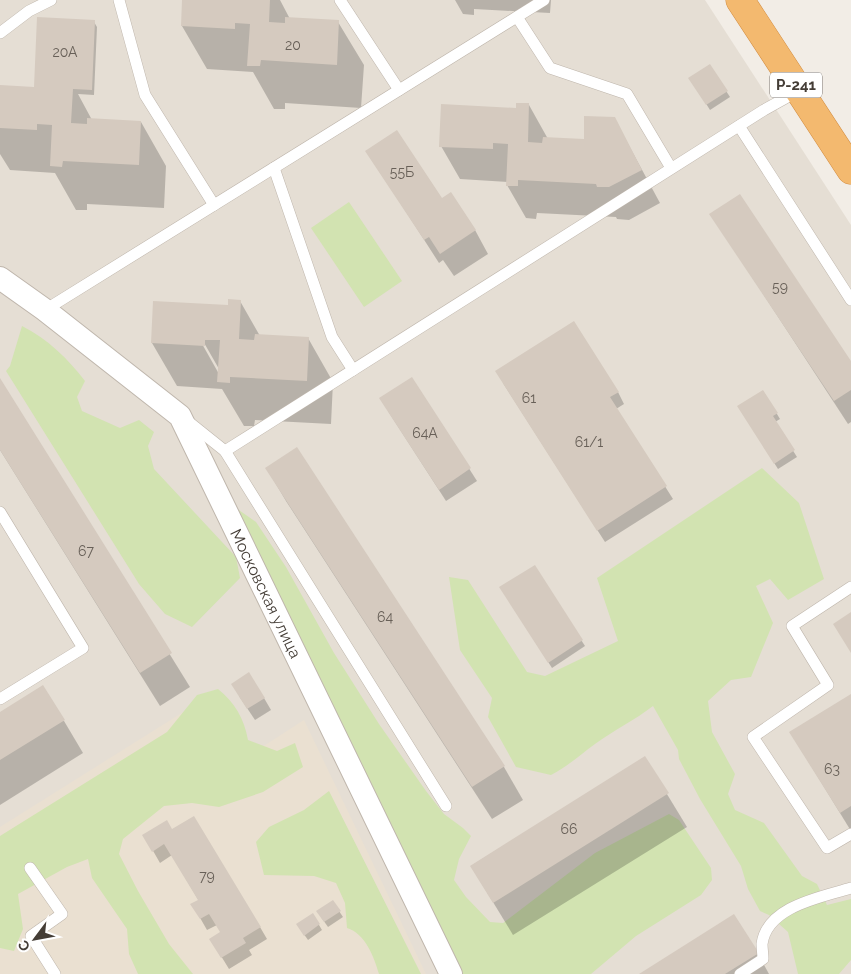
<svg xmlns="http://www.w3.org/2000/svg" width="851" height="974" font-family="Raleway,sans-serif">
<rect width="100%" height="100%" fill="#f2ede6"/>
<!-- residential -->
<polygon fill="#e5ded4" points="0,0 705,0 851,225 851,974 0,974"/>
<!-- education -->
<polygon fill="#eae0d1" points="204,699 242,760 304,720 426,974 0,974 0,827"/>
<!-- green -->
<g fill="#d2e3b1">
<polygon points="349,202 402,281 364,307 311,228"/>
<path d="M22 326C48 339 68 359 85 381L77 397 82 411 120 428 139 420 154 432 148 446 154 469 236 557 240 578 192 627 165 614 139 584 6 371 10 366Z"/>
<path d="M762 468 799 503 824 579 788 600 770 579 756 586 773 623 751 677 731 680 708 701 712 732 735 774 728 794 735 810 764 823 802 876 817 884 827 905 851 899V960L839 974H798L788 932 769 915 760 911 748 889 741 866 700 799 679 759 678 750 653 706C635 720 614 730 595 744 580 755 568 766 551 775L516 767 488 717 492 698 460 650 449 577 468 580 527 672 545 676 618 641 597 578Z"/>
<polygon points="236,508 256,522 286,567 334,653 379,724 426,791 444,814 463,828 471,836 459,859 454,880 466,897 490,922 503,923 595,853 669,814 679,820 711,868 712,880 701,895 636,936 591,974 462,974"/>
<path d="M218 689C235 703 244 718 248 740L277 751 295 743 303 767 263 792 219 807 192 803 164 806 123 839 119 854 138 891 169 944 193 974H138L129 954 127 929 92 878 88 859 67 867 18 894 23 929 14 951 0 948V836L167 732 197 695Z"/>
<path d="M329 791 421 974H379C374 957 365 933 347 928L345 903 336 883 314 876 264 875 256 842 269 827 304 810Z"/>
</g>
<!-- shadow -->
<g fill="#0003" fill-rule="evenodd">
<polygon points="184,0 280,0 290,19 338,22 364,65 361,108 285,103 285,109 274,109 253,72 207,69 182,26"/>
<polygon points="455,0 551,0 550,13 474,9 474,15 463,14"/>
<polygon points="94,22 97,27 94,95 78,94 92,120 141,122 166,166 164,208 87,204 87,210 76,210 55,173 10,170 0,154 0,87 36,89"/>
<polygon points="709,65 730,97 710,110 693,83"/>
<polygon points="529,105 548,139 585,140 614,118 660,203 629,220 617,219 616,217 537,213 536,219 526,218 507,185 508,182 460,179 441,146"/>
<polygon points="367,151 442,200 475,230 488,254 454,276 443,260 439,263"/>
<polygon points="711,214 851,363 851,422 848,424"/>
<path d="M240 301 260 336 308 338 333 382 331 424 255 420 254 426H244L222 389 177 386 152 343ZM203 341 219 369V374L201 342Z"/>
<polygon points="412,379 477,481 446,501 388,411"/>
<polygon points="0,380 190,687 160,706 0,450"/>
<polygon points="503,383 618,392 624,404 616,409 673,499 605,542"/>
<polygon points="763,391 780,419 775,422 797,457 778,469 742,412"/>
<polygon points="297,449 504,767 523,800 492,819 286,501 267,469"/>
<polygon points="534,566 585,646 552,668 504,593"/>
<polygon points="851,695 851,831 791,733"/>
<polygon points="239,696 264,698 271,710 255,720"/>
<polygon points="0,713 64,721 83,753 0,805"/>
<polygon points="645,758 687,827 513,935 471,866"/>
<polygon points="172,831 260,927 267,939 249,950 252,955 229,969 218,951 222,933 217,925 207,930 199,916 199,901 172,855 160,863 144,835"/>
<polygon points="333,902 343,917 328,927 321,917"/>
<polygon points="313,915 322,930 308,940 301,930"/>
<polygon points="758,954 769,974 641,974"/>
</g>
<!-- building -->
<g fill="#d5cabf">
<polygon points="182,0 270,0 269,22 285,23 285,17 339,20 337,65 261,60 260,66 247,66 250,24 235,23 235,29 181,26"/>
<polygon points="37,17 95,20 92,90 73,89 71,123 87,124 87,118 141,121 139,165 63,161 62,167 50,166 52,125 37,124 37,130 0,128 0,85 34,87"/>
<polygon points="710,64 728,91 706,105 688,78"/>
<polygon points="516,103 529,103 528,142 542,143 543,137 584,139 584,116 615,117 642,170 609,187 597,187 596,184 518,180 518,186 506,186 508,144 493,143 493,149 439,147 441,104 516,108"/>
<polygon points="397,130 442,198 451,192 476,230 440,254 429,237 424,240 365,151"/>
<polygon points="740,194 851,361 851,390 834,401 709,214"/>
<polygon points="228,299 241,300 239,339 254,340 255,334 309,337 307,381 230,377 230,383 217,382 220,340 205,340 205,346 151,343 153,301 228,305"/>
<polygon points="574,321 619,392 610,397 667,486 597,531 495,371"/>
<polygon points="412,377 471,468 439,490 379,398"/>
<polygon points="0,378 172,653 140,673 0,450"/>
<polygon points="763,390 778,413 773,416 795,450 774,464 737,406"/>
<polygon points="297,447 505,766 472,787 265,468"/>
<polygon points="535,565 583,640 548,663 499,587"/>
<polygon points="851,612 851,653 833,624"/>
<polygon points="249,672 265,698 247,709 231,684"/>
<polygon points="43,685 65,720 0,760 0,712"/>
<polygon points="851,694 851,806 840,813 789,732"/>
<polygon points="645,756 669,793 493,903 470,866"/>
<polygon points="194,816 261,927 243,938 246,943 221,958 209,939 220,932 209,914 200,919 190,904 198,900 164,844 152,852 142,835 167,820 172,829"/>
<polygon points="333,900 341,911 324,922 316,911"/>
<polygon points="313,913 320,924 304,936 296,924"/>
<polygon points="734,914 759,953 725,974 639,974"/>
</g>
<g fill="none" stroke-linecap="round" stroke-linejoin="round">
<!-- lane casing -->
<g stroke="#bfb6ac" stroke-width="12">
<g id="lane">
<polyline points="119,0 145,95 214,205"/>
<polyline points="340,0 399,90"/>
<polyline points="517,17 550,68 627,94 671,168"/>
<polyline points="0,33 29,11 51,0"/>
<polyline points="739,126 851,300"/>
<polyline points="274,168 332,337 353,370"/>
<polyline points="45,310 544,0"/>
<polyline points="190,423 225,451 446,806"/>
<polyline points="225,451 764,110 800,90"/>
<polyline points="0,512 83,648 0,699"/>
<polyline points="851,587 792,626 828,685 753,737 827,848 851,834"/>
<polyline points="30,868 62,914 31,936 55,974"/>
<path d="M740 974 763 959C763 955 762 948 762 944 767 906 822 897 851 888"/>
</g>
</g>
<!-- street casing -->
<g stroke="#bfb6ac" stroke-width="24">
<g id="street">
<path id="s1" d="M0 278 45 310 180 416 451 974"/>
</g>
</g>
<!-- highway casing -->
<g stroke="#d28c40" stroke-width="29">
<polyline id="highway" points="740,0 851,170"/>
</g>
<!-- lane -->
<use href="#lane" stroke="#fff" stroke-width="11"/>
<!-- street -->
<use href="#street" stroke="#fff" stroke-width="22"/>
<!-- highway -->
<use href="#highway" stroke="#f3b96f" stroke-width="28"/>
</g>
<g text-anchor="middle" stroke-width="4" stroke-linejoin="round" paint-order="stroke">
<!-- number labels -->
<g font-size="14" fill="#686058">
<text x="293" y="50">20</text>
<text x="65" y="57">20А</text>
<text x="402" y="177">55Б</text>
<text x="780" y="292">59</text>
<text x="529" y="403">61</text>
<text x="425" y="438">64А</text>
<text x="589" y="447">61/1</text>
<text x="86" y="556">67</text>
<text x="385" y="622">64</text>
<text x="832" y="774">63</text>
<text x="569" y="834">66</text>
<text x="207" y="881">79</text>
</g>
<!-- shield labels -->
<rect fill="#fff" stroke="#7c7772" stroke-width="1" x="770" y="72.5" width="52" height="25" rx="4"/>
<g font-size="15" font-weight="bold" fill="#443d36">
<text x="796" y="90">Р-241</text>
</g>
<!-- street labels -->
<g font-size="16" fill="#443d36" stroke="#fff">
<text dy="6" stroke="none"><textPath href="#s1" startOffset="424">Московская улица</textPath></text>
</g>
</g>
<!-- north arrow -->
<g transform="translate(35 939) rotate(238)" stroke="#ffffff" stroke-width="4" paint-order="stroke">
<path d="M0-4L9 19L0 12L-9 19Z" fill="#443d36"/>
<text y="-8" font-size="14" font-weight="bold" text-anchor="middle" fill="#443d36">С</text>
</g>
</svg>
